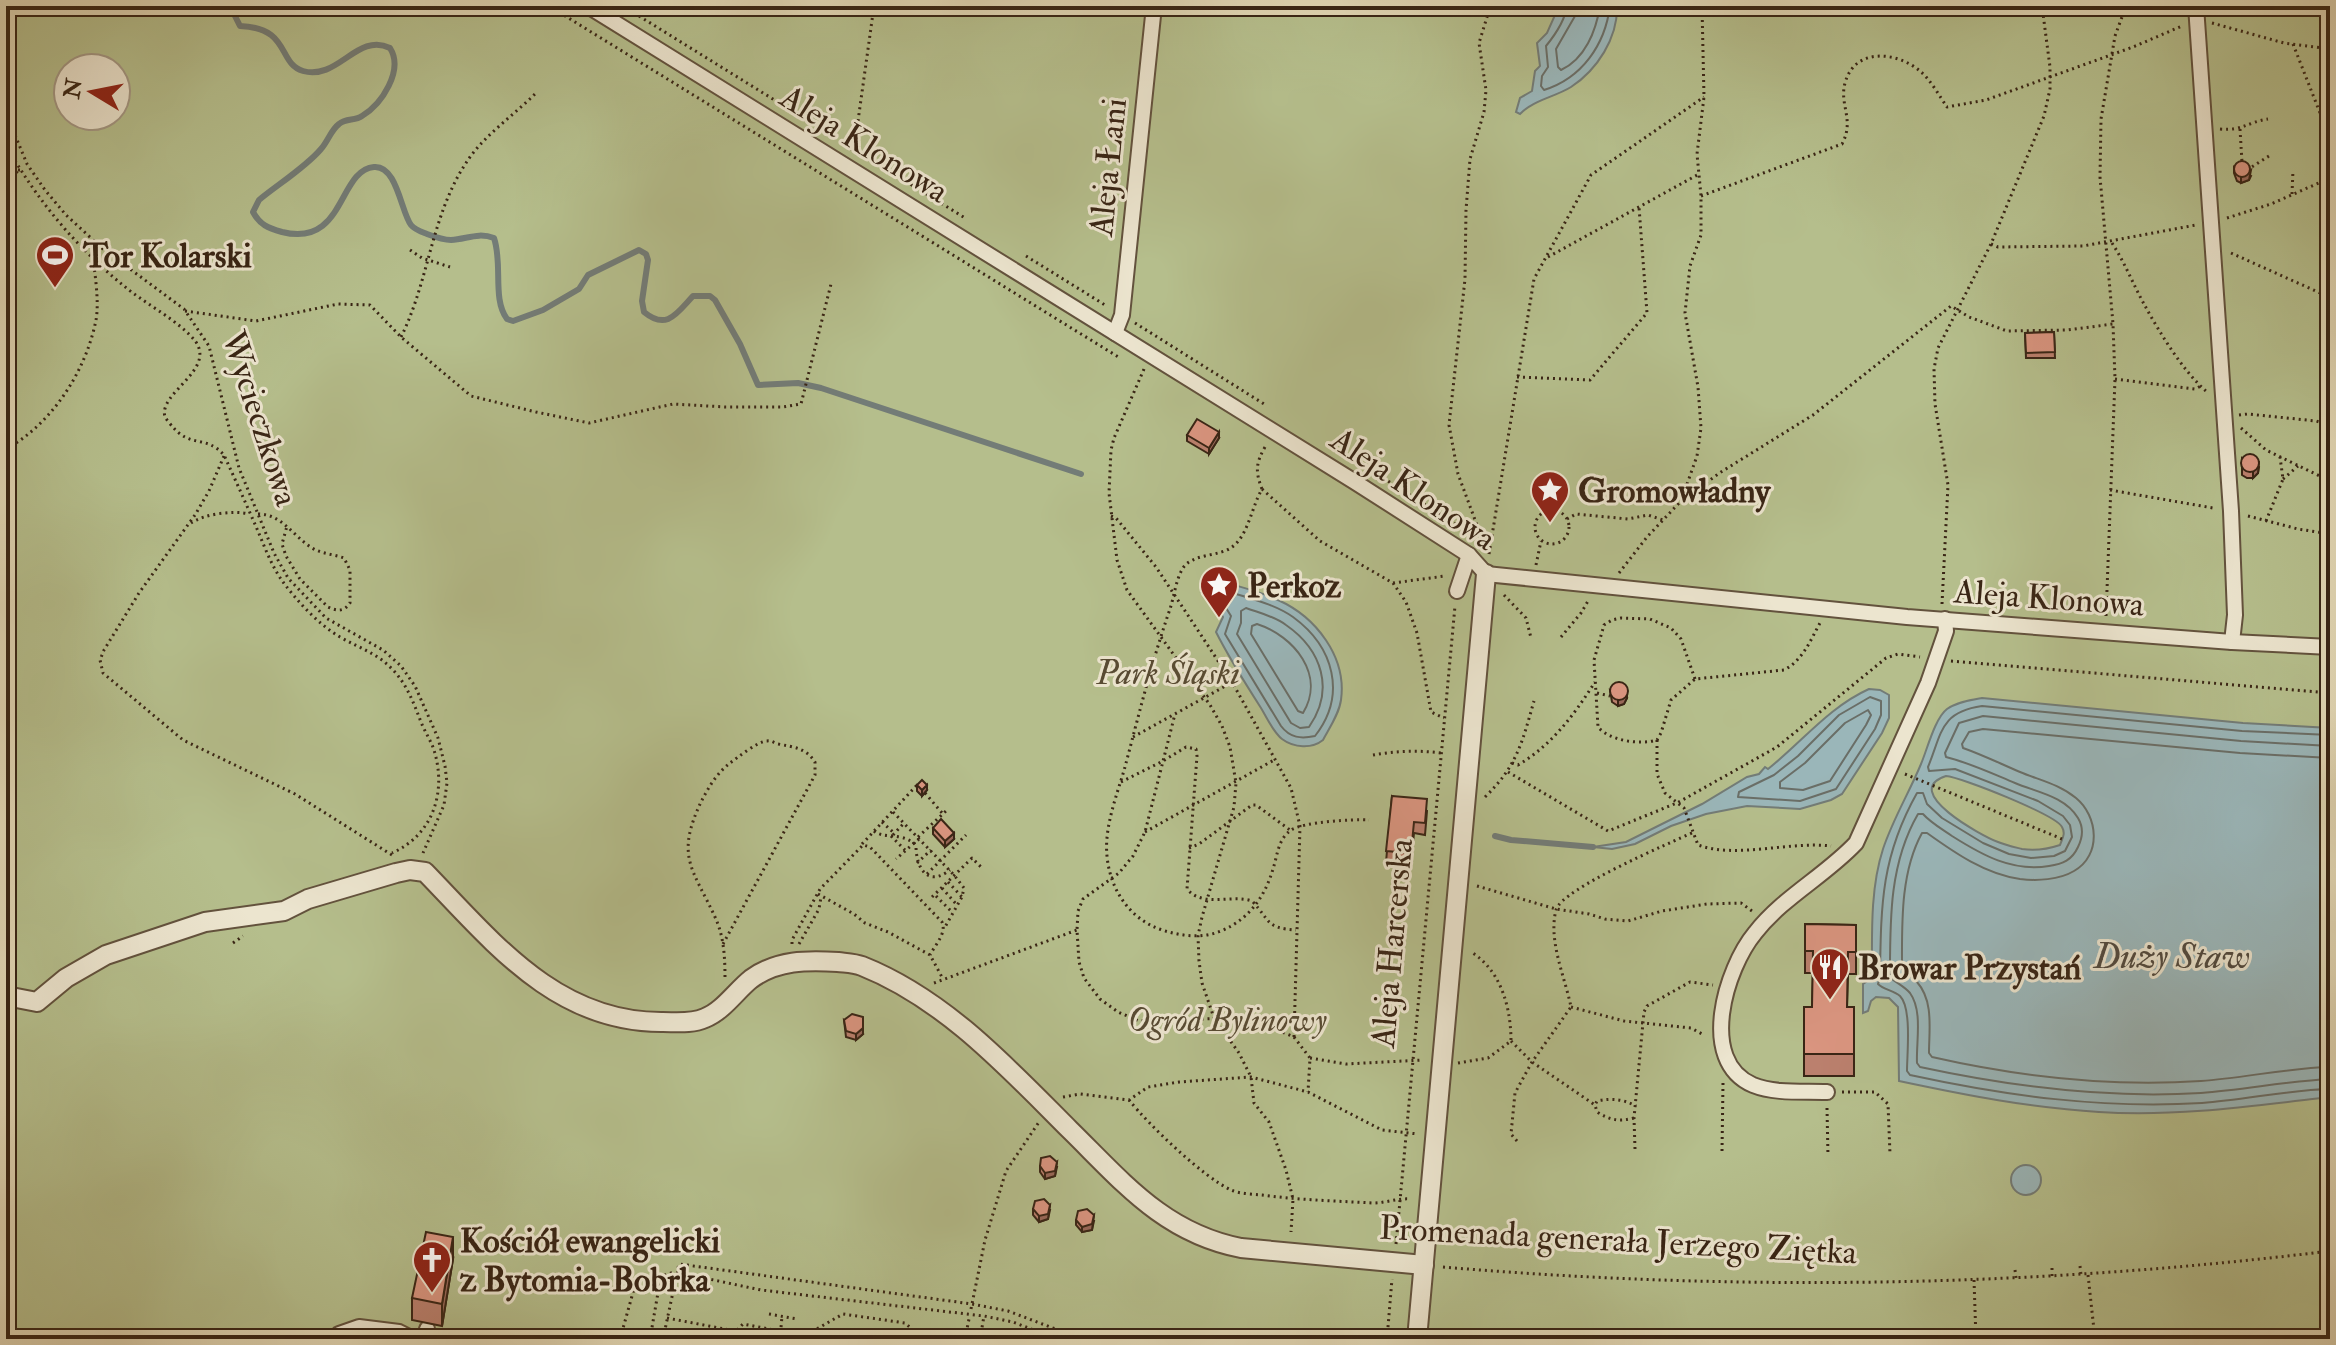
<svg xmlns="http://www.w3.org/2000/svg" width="2336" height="1345" font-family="'IM FELL Double Pica',serif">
<rect width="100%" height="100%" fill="#e1d7b5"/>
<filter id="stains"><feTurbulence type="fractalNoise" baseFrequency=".0025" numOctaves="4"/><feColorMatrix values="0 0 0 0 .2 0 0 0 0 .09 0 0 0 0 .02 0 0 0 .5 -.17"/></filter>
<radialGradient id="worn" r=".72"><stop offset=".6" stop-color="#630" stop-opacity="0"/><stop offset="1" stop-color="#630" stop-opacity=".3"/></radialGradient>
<!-- green -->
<path fill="#b5be8c" stroke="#777250" stroke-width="2" fill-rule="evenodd" d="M6 6H2330V1339H6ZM68 68H116V116H68Z"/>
<!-- water -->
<g fill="#9ab6b9" stroke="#737c77" stroke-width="2" fill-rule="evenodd">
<path d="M1559 6H1617C1618 38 1597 70 1571 87 1555 97 1533 100 1520 114L1516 112 1520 98 1532 91 1535 71 1540 66 1537 43 1547 33Z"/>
<path d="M1218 580C1238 587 1260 591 1278 600 1316 617 1347 657 1341 700 1339 714 1330 727 1323 740 1312 749 1294 748 1282 739 1273 732 1267 718 1261 708 1245 683 1229 658 1216 632L1223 617 1215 603 1201 592 1204 582Z"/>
<path d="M1869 689 1880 690 1889 695V718L1882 733 1842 794 1831 800 1800 809 1747 806 1706 814 1671 826 1635 844 1612 849 1593 847 1626 842 1702 804 1747 777 1759 774 1765 767 1768 769C1802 742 1829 707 1869 689Z"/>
<path d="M1982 698 2243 723 2330 728V1097C2253 1106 2176 1117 2099 1112 2031 1108 1965 1095 1899 1081L1898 1007 1889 998 1876 997 1871 1001 1868 1011 1863 1013V984L1872 978C1872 935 1870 889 1883 849 1893 819 1909 793 1921 764 1927 750 1935 718 1947 709 1957 702 1971 700 1982 698ZM1946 776C1961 777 2056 815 2062 827 2066 834 2062 839 2060 845 2048 849 2035 851 2022 849 2014 847 2005 845 1998 842 1982 836 1899 791 1946 776Z"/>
<circle cx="2026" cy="1180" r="15"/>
</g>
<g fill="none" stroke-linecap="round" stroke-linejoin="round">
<!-- shore -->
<g stroke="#6a6e67" stroke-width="2">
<path d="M1567 6C1565 20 1555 35 1546 46L1548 67 1542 76 1541 86 1544 90C1582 78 1605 45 1610 6"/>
<path d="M1577 6 1575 16 1556 49 1558 67 1561 70C1585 59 1596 31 1600 6"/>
<path d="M1224 590C1247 598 1273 603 1293 617 1334 647 1347 695 1315 736 1301 739 1290 738 1281 726L1225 634 1231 616 1218 595 1220 591Z"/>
<path d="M1246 608C1260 613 1274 616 1286 625 1322 650 1335 690 1309 727L1300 728 1291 723 1237 634 1241 623V611Z"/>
<path d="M1257 624C1294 636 1326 675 1303 713L1298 711 1251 634 1252 626Z"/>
<polygon points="1870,697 1881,701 1881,715 1875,729 1836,789 1800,801 1738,797 1739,792 1774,775 1798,756 1839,715"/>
<polygon points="1868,710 1871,715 1866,725 1830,781 1803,790 1780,788 1780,782 1805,763 1845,723"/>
<path d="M2330 735 2242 731 1982 706C1940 712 1942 733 1928 767L1929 771 1955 769 2038 801 2063 816 2070 825 2072 837 2065 851 2054 856 2031 858 2009 854 1983 843 1942 818 1927 804 1923 793H1917C1881 857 1881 905 1880 977L1878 984C1884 990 1893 990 1900 996 1912 1008 1907 1054 1907 1071L1910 1075C2007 1096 2103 1109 2202 1103 2245 1100 2287 1090 2330 1089"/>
<path d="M2330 746 2241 741 1983 716 1959 723 1945 753 1946 757C1970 763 1991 773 2015 783 2036 792 2065 796 2078 818 2084 828 2083 837 2078 847 2072 860 2063 864 2049 866 2012 872 1982 855 1952 836 1942 829 1931 823 1923 814H1918C1889 864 1890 921 1890 977 1896 983 1904 986 1910 993 1923 1011 1916 1042 1917 1063L1920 1067C2013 1087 2106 1099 2201 1093 2244 1090 2287 1081 2330 1079"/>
<path d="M2330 758 2240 753 1983 729 1969 732 1962 744 1963 748C1983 755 2001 764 2020 772 2039 780 2059 784 2076 798 2098 816 2102 855 2074 871 2059 880 2037 881 2020 879 1985 874 1955 853 1927 833H1922C1900 873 1902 925 1902 969 1906 974 1912 977 1917 982 1934 1001 1929 1030 1929 1053L1932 1057C2020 1077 2110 1087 2201 1081 2244 1078 2287 1068 2330 1067"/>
</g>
<!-- stream -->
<g stroke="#737c77" stroke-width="6">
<path d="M230 6 240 26C291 28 277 63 303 71 338 81 357 32 390 48 404 70 382 104 362 116 355 121 346 118 339 124 331 130 328 141 321 149 306 167 277 185 259 200L253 212C260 225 268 228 282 232 345 248 338 170 374 167 397 165 401 212 411 225 415 230 422 232 427 234 435 237 443 240 451 240 467 239 478 232 494 238 503 264 492 299 507 319L513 321 543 310 579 289 588 275 639 250 646 254 648 260 642 301 644 312C667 331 677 313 693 296H710L715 300 740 344 758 385 798 383 821 388 1081 474"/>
<polyline points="1495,836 1511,840 1593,847"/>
</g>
<!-- pedestrian casing -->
<g stroke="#63523d" stroke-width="18">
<g id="pedestrian">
<polyline points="588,6 1355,482 1469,555 1486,574 1907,617 2232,642 2330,647"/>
<polyline points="2196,6 2231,511 2235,615 2232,642"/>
<polyline points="1115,333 1122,315 1154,6"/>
<polyline points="1457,591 1469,555"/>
<path d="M1827 1092C1804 1091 1775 1094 1753 1085 1697 1061 1726 968 1755 933 1783 897 1825 876 1856 843L1928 683 1946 631 1945 619"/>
<polyline points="339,1339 339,1334 359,1327 399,1332 413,1339"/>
<polyline points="425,1339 427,1329"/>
</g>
</g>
<!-- minor casing -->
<g stroke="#63523d" stroke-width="22">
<g id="minor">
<path d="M6 996 37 1002 66 978 106 955 205 922 284 911 308 899 396 873 410 870 425 872C493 942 556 1023 663 1022 676 1022 692 1024 705 1018 723 1011 736 991 751 979 777 960 807 960 838 962 846 963 854 963 862 966 945 999 1008 1068 1070 1130 1123 1182 1164 1233 1241 1248L1424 1265"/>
<polyline points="1417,1339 1486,574"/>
</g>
</g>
<!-- path -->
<g stroke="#392515" stroke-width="3" stroke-dasharray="2 4" stroke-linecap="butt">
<polyline points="549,6 1120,358"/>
<polyline points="639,16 826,132"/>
<polyline points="2212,23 2284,43 2330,49"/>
<polyline points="2293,44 2322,118 2330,133"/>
<polyline points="6,113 27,164 45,190 66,215 103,249 184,309 209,346 239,468 274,553 288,578 326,618 383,650 401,666 415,686 438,738 445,766 447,783 444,805 423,853"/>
<path d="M2220 129C2242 131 2248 122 2268 119"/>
<polyline points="2240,129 2242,162"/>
<path d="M6 145C36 199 76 247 124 286 144 303 181 322 196 342 215 371 158 393 165 417 166 419 171 425 172 426 191 449 205 434 224 455 234 477 244 499 254 522 263 542 270 564 283 582 298 602 318 624 340 637 359 648 377 653 392 669 407 684 414 704 421 722 425 732 431 741 434 750 447 792 433 835 392 853"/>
<polyline points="850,150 858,121 874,6"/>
<polyline points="870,159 965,218"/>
<polyline points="6,170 20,170"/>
<polyline points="2247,170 2269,156"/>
<polyline points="6,179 20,170"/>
<polyline points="2292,194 2293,170"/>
<path d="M1701 196 1842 144C1855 120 1839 105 1845 83 1855 46 1899 52 1921 72 1930 79 1940 97 1947 107L1986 100 2133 47 2182 26"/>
<polyline points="2227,218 2271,204 2330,178"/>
<path d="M2112 243C2125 263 2133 284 2144 304 2160 333 2182 370 2206 391"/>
<polyline points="1991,244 1998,247 2083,246 2196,225"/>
<polyline points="410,250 422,258 450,267"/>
<polyline points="2231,253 2318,292 2327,296 2330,302"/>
<polyline points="1026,256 1105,305"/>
<polyline points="1548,257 1699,174"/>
<polyline points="185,311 256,321 338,304 370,305 401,337 471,396 536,412 589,423 673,404 726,407 783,407 801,404 831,284"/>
<polyline points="1135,323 1264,404"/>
<path d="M401 337C429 281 431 216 466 163 483 136 513 116 536 93"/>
<polyline points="1144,369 1114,438 1111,450 1109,493 1117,560 1127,590 1210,705 1222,726 1230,747 1236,783 1234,807 1202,917 1198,936 1199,961 1202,983 1214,1018 1239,1053 1251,1077 1254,1103 1269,1122 1286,1170 1293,1199 1291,1232"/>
<polyline points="1517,377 1590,380 1647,313 1639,207"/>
<polyline points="2115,379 2195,389 2201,386"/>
<polyline points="2239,415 2248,414 2316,421 2330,425"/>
<polyline points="2241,428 2266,450 2330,481"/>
<path d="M1265 447C1256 463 1255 471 1262 489 1252 506 1248 536 1232 547 1219 557 1193 553 1183 568 1176 579 1174 597 1170 609 1152 661 1139 714 1125 767 1117 795 1104 827 1107 856 1110 889 1129 919 1162 930 1181 936 1202 939 1221 931 1252 918 1267 893 1275 862 1278 850 1280 838 1291 830 1303 822 1353 819 1369 820"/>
<path d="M6 449C52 424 86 371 96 320 100 299 93 260 90 239"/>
<polyline points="224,456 209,491 195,515 139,593 104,650 100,660 103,673 183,740 295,794 392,855"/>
<polyline points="1363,465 1452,522 1482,538"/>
<polyline points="2283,479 2298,466"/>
<polyline points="1262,489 1320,541 1393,583 1406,602 1417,633 1431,712 1444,718"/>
<polyline points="2110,490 2213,508"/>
<polyline points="1681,501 1697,456 1701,428 1698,387 1685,313 1690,266 1701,235 1701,196 1697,154 1704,97 1702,6"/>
<circle cx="1552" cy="527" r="17"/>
<path d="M258 514C282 514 293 536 312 548 322 554 333 554 344 558L350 570V603C344 612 337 611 328 607L300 579 286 556 282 544 287 526"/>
<polyline points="1111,516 1116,518 1156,567 1232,682 1291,788 1300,826 1294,1037 1254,1020 1234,1018 1139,1021 1118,1012 1100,999 1084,978 1079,962 1077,930 1078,911 1083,899 1119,873 1133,856 1145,832 1175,714"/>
<polyline points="2248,516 2298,529 2330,534"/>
<polyline points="1567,519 1576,514 1628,519 1648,515 1663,520"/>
<polyline points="2266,521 2283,479 2280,457"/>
<path d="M191 523C204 514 234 510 249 514"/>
<polyline points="1481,536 1458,474 1449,425 1465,279 1466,210 1470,159 1484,112 1486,90 1479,43 1487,17 1488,6"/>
<polyline points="1489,554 1534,279 1591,175 1704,97"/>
<polyline points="1536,565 1541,541"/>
<polyline points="1619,573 1647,537 1681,501 1721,472 1813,415 1951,306 1969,317 2007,331 2067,330 2113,324"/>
<polyline points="1393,583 1445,576"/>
<polyline points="1504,595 1526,618 1531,638"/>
<polyline points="1942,604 1948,485 1935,404 1934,369 1938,348 1991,244 2044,116 2050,89 2050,67 2042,6"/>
<polyline points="2106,616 2115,379 2113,324 2100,177 2101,119 2115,36 2126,6"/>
<polyline points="1561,637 1581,613 1588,601"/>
<polyline points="1951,661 2330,693"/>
<path d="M1695 679 1681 639 1671 628 1650 619 1621 618 1612 620 1604 625 1594 660 1598 727C1610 741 1640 745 1657 740L1661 733 1671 700 1695 679 1784 670C1803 660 1810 641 1820 623"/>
<polyline points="1597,693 1610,696"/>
<polyline points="1133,737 1231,683"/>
<path d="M1657 740V774L1665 793 1684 808 1698 845C1737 859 1788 841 1831 846"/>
<path d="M1373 755C1395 751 1418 750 1441 753"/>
<path d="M1512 763 1518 765C1552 745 1574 715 1595 682"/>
<polyline points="1508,772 1608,831 1677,803 1777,747 1886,658 1898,654 1920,657"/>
<polyline points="1905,774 2062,839"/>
<path d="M1121 782 1163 761 1186 747 1196 749 1197 756 1187 889C1203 908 1231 894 1252 901 1271 921 1265 928 1296 930"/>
<polyline points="925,793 943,814"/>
<path d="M1485 797C1517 766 1522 743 1534 701"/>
<polyline points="893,812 954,875 964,888 962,897 945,927"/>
<polyline points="882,822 894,833"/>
<path d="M874 831C884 839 898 832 914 843L896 859"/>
<polyline points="1145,832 1274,760"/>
<polyline points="893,835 904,823"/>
<polyline points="891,836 905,850"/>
<polyline points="918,837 946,811"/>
<path d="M919 839 914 843 916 846C916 867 927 888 950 870"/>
<polyline points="862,844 917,785"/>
<polyline points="1189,848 1199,844 1252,805 1256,805 1290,830"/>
<polyline points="917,863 931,850"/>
<polyline points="927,874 966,835"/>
<polyline points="948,882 962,897"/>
<polyline points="1477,886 1556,909 1589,914 1605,919 1628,921 1662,911 1707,904 1741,903 1752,911"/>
<polyline points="942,888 957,905"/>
<polyline points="818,894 854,914 865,923 888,932 930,955 943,979"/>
<polyline points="936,896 953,913"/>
<polyline points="932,897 972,858 981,867"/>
<polyline points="233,943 243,936"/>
<path d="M723 944 815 775V762C806 748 794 747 778 744 774 743 771 740 767 741 758 741 737 758 730 763 717 773 708 788 701 802 675 857 693 869 715 917 724 936 725 958 725 978"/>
<path d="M792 944V940L820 889 863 845 870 847 942 922C947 933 935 945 930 955"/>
<polyline points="799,944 819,909 821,897"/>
<polyline points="934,983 1077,930"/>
<polyline points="1571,1007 1624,1021 1691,1028 1704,1035"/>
<polyline points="1294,1037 1310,1058 1308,1092"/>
<polyline points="1511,1041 1532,1062 1595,1105"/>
<polyline points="1310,1058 1346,1064 1423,1060"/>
<path d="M1458 1063 1488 1058 1511 1041C1511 1008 1501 970 1471 952"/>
<polyline points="1842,1092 1875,1092 1888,1104 1890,1154"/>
<polyline points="1063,1097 1080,1094 1129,1100 1148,1087 1179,1082 1251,1077 1308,1092 1382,1130 1418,1134"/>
<path d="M1129 1100C1149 1125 1203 1177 1231 1190 1240 1194 1252 1194 1262 1195 1299 1200 1336 1201 1373 1203 1386 1203 1397 1198 1410 1199"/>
<polyline points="1827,1108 1828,1156"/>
<path d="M1634 1118C1619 1122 1610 1120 1597 1112L1595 1105 1597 1101C1612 1098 1623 1099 1636 1106"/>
<path d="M1517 1141 1511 1134 1515 1093 1532 1062 1571 1007C1565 977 1548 941 1556 910 1561 889 1670 843 1694 832"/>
<polyline points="1635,1149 1634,1118 1644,1012 1647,1006 1690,982 1713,985"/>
<polyline points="1722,1151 1723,1083"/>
<polyline points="1396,1244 1455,606"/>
<polyline points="2080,1266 2081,1275"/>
<path d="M1443 1267C1739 1292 2036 1287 2330 1251"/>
<polyline points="678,1268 679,1264 972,1304 1008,1311 1082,1339"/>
<polyline points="2052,1268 2052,1277"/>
<polyline points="2015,1270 2016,1278"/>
<polyline points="2088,1275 2095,1339"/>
<polyline points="1974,1280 1976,1339"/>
<polyline points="971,1309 985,1240 1006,1171 1039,1122"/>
<polyline points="769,1314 797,1319"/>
<polyline points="667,1318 777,1339"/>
<polyline points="737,1330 743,1324 774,1330"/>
<polyline points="783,1332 806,1335 843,1314 905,1323 914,1331 966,1339"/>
<polyline points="622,1339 622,1332 637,1278"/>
<polyline points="650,1339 660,1281 665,1275 671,1273 681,1273 761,1290 984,1316 1013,1322 1057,1339"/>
<polyline points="663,1339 676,1278"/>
<polyline points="780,1339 782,1316"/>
<polyline points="813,1339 819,1337 830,1339"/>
<polyline points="965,1339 969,1319"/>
<polyline points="980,1339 984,1316"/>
<polyline points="993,1339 1000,1337 1007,1339"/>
<polyline points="1387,1339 1392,1279"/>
</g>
<!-- pedestrian -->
<use href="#pedestrian" stroke="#ece5cf" stroke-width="14"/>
<!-- minor -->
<use href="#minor" stroke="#ece5cf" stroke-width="18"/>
</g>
<!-- wall -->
<g fill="#bb806e" stroke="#392515" stroke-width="2">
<polygon points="2234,167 2251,176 2249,180 2241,183 2237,181 2234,173"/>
<polygon points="2054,332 2055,358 2026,358 2025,333"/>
<polygon points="1187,435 1219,438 1209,454 1187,441"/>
<polygon points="2242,458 2259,467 2258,473 2253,478 2247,478 2242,475"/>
<polygon points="1610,690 1627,698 1624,704 1618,706 1612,702"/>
<polygon points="917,785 927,790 922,796 917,791"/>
<polygon points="1392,796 1427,811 1425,835 1414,833 1411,864 1386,862"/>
<polygon points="933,828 954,839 945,847 933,834"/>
<polygon points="1805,924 1856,925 1856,974 1848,974 1847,1007 1854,1007 1854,1076 1804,1076 1804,1007 1812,1007 1813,973 1805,973"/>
<polygon points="844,1020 863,1034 856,1040 846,1037"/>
<polygon points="1040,1166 1057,1167 1055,1176 1045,1179 1040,1172"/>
<polygon points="1033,1209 1050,1210 1048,1219 1039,1222 1033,1215"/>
<polygon points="1076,1220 1094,1221 1092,1230 1082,1232 1076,1225"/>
<polygon points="453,1259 442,1326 412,1320 412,1298"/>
</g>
<!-- shaded-wall -->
<g fill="#99685a" stroke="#392515" stroke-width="2">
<polygon points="2251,170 2249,180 2241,183 2241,177"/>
<polygon points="1219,432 1219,438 1209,454 1209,448"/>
<polygon points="2259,461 2258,473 2253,478 2253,472"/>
<polygon points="1627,692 1627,698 1624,704 1618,706 1618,700"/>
<polygon points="927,785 927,790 922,796 922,790"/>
<polygon points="954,833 954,839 945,847 945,841"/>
<polygon points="863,1028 863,1034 856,1040 856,1034"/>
<polygon points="1057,1162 1055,1176 1045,1179 1045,1173"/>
<polygon points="1050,1205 1048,1219 1039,1222 1039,1216"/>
<polygon points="1094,1215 1092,1230 1082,1232 1082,1227"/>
<polygon points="453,1237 453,1259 442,1326 442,1304"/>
</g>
<!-- building -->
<g fill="#da9580" stroke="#392515" stroke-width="2">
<circle cx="2242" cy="169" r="8"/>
<polygon points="2054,332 2055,352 2026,353 2025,333"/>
<polygon points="1197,419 1219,432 1209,448 1187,435"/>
<circle cx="2250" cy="463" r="9"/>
<circle cx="1619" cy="691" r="9"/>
<polygon points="922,780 927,785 922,790 917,785"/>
<polygon points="1392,796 1427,799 1425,823 1414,822 1411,853 1386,851"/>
<polygon points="941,819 954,833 945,841 933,828"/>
<polygon points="1805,924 1856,925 1856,952 1848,952 1847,1007 1854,1007 1854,1054 1804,1054 1804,1007 1812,1007 1813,951 1805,951"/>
<polygon points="852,1014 863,1017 863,1028 856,1034 846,1031 844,1020"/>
<polygon points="1050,1156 1057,1162 1055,1171 1045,1173 1040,1166 1041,1158"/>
<polygon points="1044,1199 1050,1205 1048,1214 1039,1216 1033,1209 1035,1201"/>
<polygon points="1087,1209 1094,1215 1092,1224 1082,1227 1076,1220 1078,1211"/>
<polygon points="426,1232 453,1237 442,1304 412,1298"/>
</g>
<!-- icons -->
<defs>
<g id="stadium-pin" transform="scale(2)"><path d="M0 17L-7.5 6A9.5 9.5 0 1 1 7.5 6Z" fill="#8f2418" stroke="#ece5cf"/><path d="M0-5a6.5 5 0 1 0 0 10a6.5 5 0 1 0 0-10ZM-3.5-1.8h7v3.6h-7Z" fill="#fff"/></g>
<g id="sight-pin" transform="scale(2)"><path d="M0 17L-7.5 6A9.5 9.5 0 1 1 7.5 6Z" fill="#8f2418" stroke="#ece5cf"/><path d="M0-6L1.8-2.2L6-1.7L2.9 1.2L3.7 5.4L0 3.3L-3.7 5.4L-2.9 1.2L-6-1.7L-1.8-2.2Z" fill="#fff"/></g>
<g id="restaurant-pin" transform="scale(2)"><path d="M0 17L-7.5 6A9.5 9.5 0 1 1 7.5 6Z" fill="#8f2418" stroke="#ece5cf"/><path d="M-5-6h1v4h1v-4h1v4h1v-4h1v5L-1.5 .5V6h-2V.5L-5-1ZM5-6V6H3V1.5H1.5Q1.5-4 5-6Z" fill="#fff"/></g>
<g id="church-pin" transform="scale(2)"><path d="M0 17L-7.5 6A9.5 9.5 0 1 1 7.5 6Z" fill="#8f2418" stroke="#ece5cf"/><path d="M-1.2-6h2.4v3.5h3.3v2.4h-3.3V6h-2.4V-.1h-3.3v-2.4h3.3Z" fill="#fff"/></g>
</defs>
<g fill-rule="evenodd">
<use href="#stadium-pin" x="55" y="255"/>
<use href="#sight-pin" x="1550" y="490"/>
<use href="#sight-pin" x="1219" y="585"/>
<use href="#restaurant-pin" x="1830" y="967"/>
<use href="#church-pin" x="432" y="1260"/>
</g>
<g text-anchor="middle" stroke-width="6" stroke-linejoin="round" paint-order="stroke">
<!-- street labels -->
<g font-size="34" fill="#392515" stroke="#ece5cf">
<text transform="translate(865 143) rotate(32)" y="12">Aleja Klonowa</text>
<text transform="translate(1107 167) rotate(-84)" y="12">Aleja Łani</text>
<text transform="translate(261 418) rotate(72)" y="12">Wycieczkowa</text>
<text transform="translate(1414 488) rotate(34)" y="12">Aleja Klonowa</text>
<text transform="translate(2049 597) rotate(4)" y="12">Aleja Klonowa</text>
<text transform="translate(1391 943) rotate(-85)" y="12">Aleja Harcerska</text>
<text transform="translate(1618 1239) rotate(3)" y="12">Promenada generała Jerzego Ziętka</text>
</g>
<!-- poi labels -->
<g font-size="34" font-weight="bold" fill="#392515" stroke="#ece5cf" text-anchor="start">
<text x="83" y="267">Tor Kolarski</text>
<text x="1578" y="502">Gromowładny</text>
<text x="1247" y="597">Perkoz</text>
<text x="1858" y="979">Browar Przystań</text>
<text x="460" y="1252">Kościół ewangelicki<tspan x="460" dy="39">z Bytomia-Bobrka</tspan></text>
</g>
<!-- park labels -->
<g font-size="34" font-style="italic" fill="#584b33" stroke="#ece5cf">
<text x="1168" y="684">Park Śląski</text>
<text x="1227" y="1031">Ogród Bylinowy</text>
</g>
<!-- water labels -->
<g font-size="36" font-style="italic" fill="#51493e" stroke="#ece5cf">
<text x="2172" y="968">Duży Staw</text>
</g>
</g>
<!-- margin -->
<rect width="2336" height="1345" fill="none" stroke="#e1d7b5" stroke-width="32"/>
<rect x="8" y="8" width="2320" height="1329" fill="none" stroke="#392515" stroke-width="4"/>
<rect x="16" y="16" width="2304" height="1313" fill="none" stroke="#392515" stroke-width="2"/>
<!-- north arrow -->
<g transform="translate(92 92) rotate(280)"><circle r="38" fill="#ece5cf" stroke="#a49885" stroke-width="2"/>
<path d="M0-6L14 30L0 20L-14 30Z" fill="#8f2418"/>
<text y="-12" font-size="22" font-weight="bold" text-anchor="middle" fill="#392515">N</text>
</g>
<rect width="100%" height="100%" filter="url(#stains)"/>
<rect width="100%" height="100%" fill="url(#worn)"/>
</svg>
